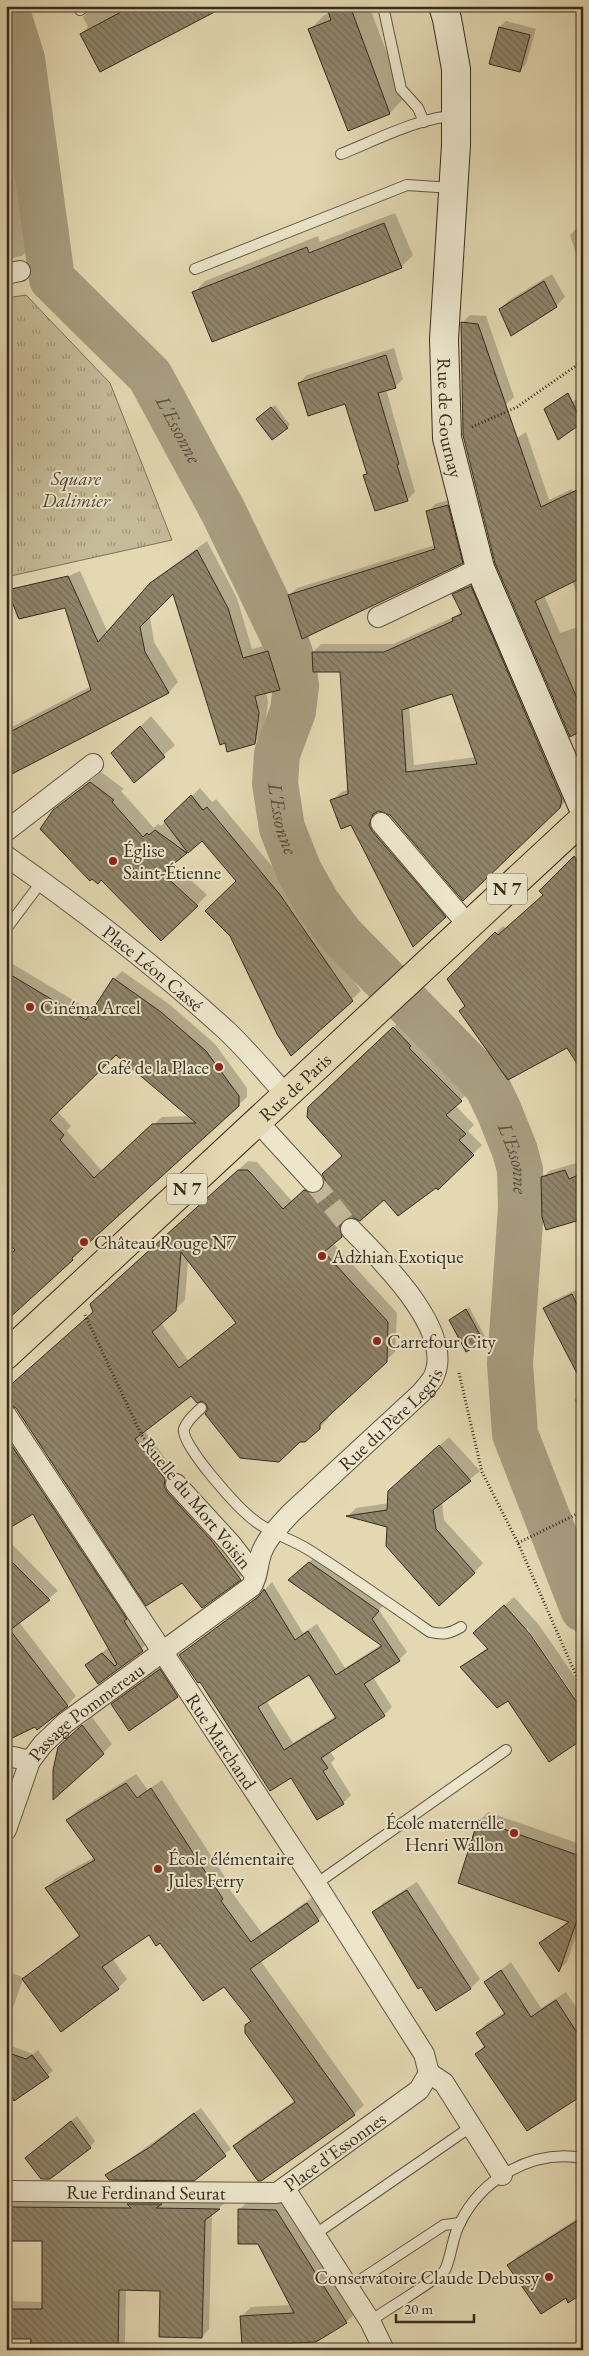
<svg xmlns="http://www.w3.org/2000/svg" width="589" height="2356" font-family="'EB Garamond',serif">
<defs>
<pattern id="grass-tufts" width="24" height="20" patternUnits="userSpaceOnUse" patternTransform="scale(1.25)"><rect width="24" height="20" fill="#c6bb99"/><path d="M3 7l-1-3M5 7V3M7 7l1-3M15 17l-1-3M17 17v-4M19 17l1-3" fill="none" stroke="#a2987c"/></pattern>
<pattern id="building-back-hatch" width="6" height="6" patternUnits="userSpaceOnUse" patternTransform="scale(1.25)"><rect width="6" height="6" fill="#90856b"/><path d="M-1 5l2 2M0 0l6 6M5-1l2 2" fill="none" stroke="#766d57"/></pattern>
</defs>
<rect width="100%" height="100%" fill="#e3d8b2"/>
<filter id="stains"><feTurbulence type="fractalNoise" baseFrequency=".004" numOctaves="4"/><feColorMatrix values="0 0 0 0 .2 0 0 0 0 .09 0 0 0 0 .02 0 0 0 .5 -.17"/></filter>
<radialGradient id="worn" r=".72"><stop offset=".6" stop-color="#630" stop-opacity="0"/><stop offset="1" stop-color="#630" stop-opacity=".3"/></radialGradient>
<!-- grass -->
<polygon fill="url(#grass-tufts)" stroke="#7e735c" points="26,295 110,383 172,540 6,577 6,298"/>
<!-- shadow -->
<g fill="#0003" fill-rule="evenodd">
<polygon points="93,6 223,6 81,34 88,27 83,17"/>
<polygon points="327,6 369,6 404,98 390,113 348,129 310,30 324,15 330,13"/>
<polygon points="506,21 536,29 526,64 520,71 490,63 500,27"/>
<polygon points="6,132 10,132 28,250 22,256 6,259"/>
<polygon points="395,213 413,255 401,267 194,293 205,281 318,236 320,242"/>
<polygon points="583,226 583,263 579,264 570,235 576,229"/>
<polygon points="552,274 565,297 556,306 500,309 509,300"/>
<polygon points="470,315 486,316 514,397 499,411 517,438 526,432 549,500 572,489 583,515 583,609 572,581 544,595 560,633 583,625 583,729 496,563 462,323"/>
<polygon points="394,348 403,379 395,387 386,389 415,492 407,500 364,476 368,472 345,402 299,383 307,375"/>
<polygon points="583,395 583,421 558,438 558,411"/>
<polygon points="275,405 290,425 287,427 261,416"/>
<polygon points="455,498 469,555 462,562 289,595 297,588 435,545 428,512 435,504"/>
<polygon points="207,541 237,598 252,649 278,642 289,679 279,688 266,692 268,702 264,733 254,743 174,592 150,616 154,642 178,682 169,692 6,776 6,730 91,686 66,607 17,618 15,613 25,603 58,586 69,576 80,571 108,633 162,574"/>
<path d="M479 579 568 799 559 808 391 814 385 810 377 812 380 823 453 908 445 916 352 824 332 801 340 793 349 789 341 671 313 652 321 644H393L456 616 461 611 454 595 462 587ZM452 693 476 757 414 765 409 706Z"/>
<polygon points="151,716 175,745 134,781 113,753"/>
<polygon points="101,772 124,789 121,791 154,828 158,824 161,826 200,788 212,802 216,799 290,888 361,991 292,1054 238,881 202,839 174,864 207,895 197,905 54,811"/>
<polygon points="579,854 583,856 583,1055 568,1046 466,1005 449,979 503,926 506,929 545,895 541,891"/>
<path d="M6 960 93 1012 114 979 122 971 169 1004 215 1044 247 1088V1097L238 1105 79 1250 80 1251 72 1259 6 1320ZM116 1053 190 1116 162 1117 102 1171 67 1131 71 1126 57 1111Z"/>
<path d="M402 1019 419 1036 417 1039 470 1091 455 1105 474 1125 468 1131 482 1145 438 1188 436 1186 384 1198 348 1218 350 1226 333 1243 397 1313 395 1352 329 1414 328 1419 319 1428 209 1410 207 1403 192 1394 144 1430 174 1470 173 1476 249 1570 202 1607 182 1581 17 1408 11 1403H6V1390L94 1312 101 1295 248 1161 257 1162 292 1201 314 1182 324 1185 344 1156 319 1099ZM188 1260 237 1322 188 1360 161 1323 185 1300Z"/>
<polygon points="583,1161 583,1218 543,1178 549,1171"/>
<polygon points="578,1289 583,1300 583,1368 544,1308 550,1302"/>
<polygon points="469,1307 486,1338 483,1341 450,1320"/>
<polygon points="583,1394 583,1416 574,1400"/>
<polygon points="6,1415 151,1641 98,1682 87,1665 109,1647 33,1513 6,1529"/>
<polygon points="449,1437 480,1471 442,1502 444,1520 483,1563 474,1573 388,1526 348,1516 356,1508 389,1503 399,1482"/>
<polygon points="6,1538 58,1591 19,1622 76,1696 67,1705 36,1726 6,1741"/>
<path d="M318 1555 386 1603 379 1610 407 1652 399 1660 373 1677 392 1707 384 1715 330 1751 335 1759 331 1763 351 1795 343 1803 318 1818 291 1776 200 1680 181 1656 263 1592 272 1582 303 1633 317 1624 345 1668 382 1644 297 1572ZM309 1673 336 1716 293 1743 266 1700Z"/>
<polygon points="514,1597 539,1625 583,1689 583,1709 527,1628 508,1699 462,1667 488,1647 484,1624"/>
<polygon points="169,1661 186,1687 177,1696 113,1704 122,1695"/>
<polygon points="92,1717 112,1744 103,1753 59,1747"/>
<polygon points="136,1774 148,1790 162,1780 232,1888 230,1890 262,1933 317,1894 328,1910 318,1920 260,1960 364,2105 354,2114 234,2146 244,2136 296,2100 252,2021 224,1985 149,1933 112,1958 127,1979 118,1988 23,1979 6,2028 6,1971 25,1978 80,1934 46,1888 56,1878 95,1857 68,1820 78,1810"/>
<polygon points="488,1812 583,1845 583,1917 567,1962 559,1970 541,1943 569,1920 479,1821"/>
<polygon points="417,1882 480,1979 471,1988 437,2009 374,1912 383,1903"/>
<polygon points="511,1962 541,2008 566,1992 583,2018 583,2093 477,2054 485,2045 478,2033 487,2023 505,2012 486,1982"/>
<polygon points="6,2044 33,2054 38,2050 53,2071 15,2098 6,2095"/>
<polygon points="201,2108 231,2149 193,2179 107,2175"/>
<polygon points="77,2116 95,2141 90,2147 32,2153"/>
<polygon points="18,2201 225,2203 212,2214 209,2329 202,2337 162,2290 126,2289 125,2343 118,2350 32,2350 32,2338 6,2338 6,2301 43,2302 43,2240 6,2239 6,2202"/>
<polygon points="248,2201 285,2201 356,2313 346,2322 242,2316 251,2307 291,2305 239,2210"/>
<polygon points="583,2215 583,2292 566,2297 509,2266 518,2256"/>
</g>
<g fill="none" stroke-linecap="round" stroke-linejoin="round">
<!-- river -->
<path stroke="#a89d80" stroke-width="46" id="s1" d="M6 17 10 21 22 59 52 279 150 376 224 513 286 642 293 663 296 686 293 711 277 754 275 783 282 828 299 871 317 903 341 935 474 1071 488 1088 499 1111 515 1151 520 1170 521 1208 510 1364 515 1434 583 1609"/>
</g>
<!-- building -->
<g fill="url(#building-back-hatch)" stroke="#362b1f" fill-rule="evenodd">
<polygon points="132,6 226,6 100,72 80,34"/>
<polygon points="326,6 350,6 390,114 348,131 308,29 331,20"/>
<polygon points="499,27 530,35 520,72 489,64"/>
<polygon points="384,223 402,268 212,342 192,292 307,247 309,253"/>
<polygon points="544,281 557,307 511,336 499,309"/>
<polygon points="461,322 478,324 541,507 583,487 583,577 535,601 583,712 583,730 570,737 495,563 463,435"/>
<polygon points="386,355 396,388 378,393 399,464 397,465 408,501 375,511 363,475 367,474 345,404 308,416 298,383"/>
<polygon points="568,393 582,423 558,440 544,409"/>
<polygon points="271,407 288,428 272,440 256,419"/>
<polygon points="448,505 463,563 302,639 288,595 435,549 426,511"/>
<polygon points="197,550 228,608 243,658 268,651 280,690 255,696 259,713 255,744 227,752 225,743 220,745 173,594 140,627 145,652 169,693 6,777 6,734 91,690 65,608 19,619 7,590 68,576 98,642 150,583"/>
<path d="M471 586 562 799 560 808 463 901 390 815 379 811 373 814 369 825 372 831 446 917 413 947 351 825 341 829 330 800 348 794 340 672H313L312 652H384L453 621 452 618 462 614 452 594ZM452 694 477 764 406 772 402 710Z"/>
<polygon points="140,726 165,757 134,783 111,753"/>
<polygon points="90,782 114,800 112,802 143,837 147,833 149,835 155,830 187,853 165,871 167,872 164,875 198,906 161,941 101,880 98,884 92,879 90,881 40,829 53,810"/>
<polygon points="191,795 203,810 207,807 281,896 353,1001 291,1056 277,1034 230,936 205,911 236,881 202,841 188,853 164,821"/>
<polygon points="574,856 583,869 583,1073 567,1048 508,1080 459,1011 465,1006 447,979 495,932 498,935 543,895 539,891"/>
<path d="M6 972 86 1020 113 978 161 1012 206 1051 239 1096V1106L72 1258 73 1260 6 1321V1258L15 1250 6 1239ZM116 1055 196 1123 152 1124 94 1178 60 1140 64 1135 50 1120Z"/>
<path d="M393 1027 411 1046 409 1048 462 1101 446 1115 466 1134 459 1140 474 1155 438 1190 436 1188 398 1216 384 1200 360 1221 354 1218 343 1220 340 1226 342 1237 324 1252 388 1322 387 1362 320 1424V1429L305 1442H300L279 1462 240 1458 205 1414 208 1409 206 1404 202 1401 197 1403 191 1396 135 1439 165 1479 164 1486 167 1492 211 1540 241 1580 202 1608 182 1583 146 1606 16 1408 6 1403V1389L93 1312 90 1304 238 1170H248L283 1209 304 1190 315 1194 321 1190 325 1180 322 1174 342 1156 307 1117 308 1107ZM181 1252 236 1323 179 1368 152 1332 176 1311Z"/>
<polygon points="565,1170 569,1179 583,1173 583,1219 546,1230 542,1217 541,1177"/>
<polygon points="572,1294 583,1317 583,1385 543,1308"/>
<polygon points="466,1309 484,1342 466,1352 449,1320"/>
<polygon points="6,1437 127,1619 124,1621 143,1651 98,1684 85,1665 102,1653 115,1666 117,1664 33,1514 6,1530"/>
<polygon points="439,1445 471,1481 433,1510 436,1529 475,1573 439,1606 386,1546 387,1527 346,1516 387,1510 388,1491"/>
<polygon points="6,1556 50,1600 10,1630 68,1706 37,1730 35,1727 6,1741"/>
<path d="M309 1562 379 1611 372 1619 400 1661 364 1684 385 1716 321 1758 328 1768 323 1771 344 1804 317 1820 291 1778 270 1791 200 1682 198 1683 179 1655 258 1597 264 1589 295 1640 308 1631 336 1675 382 1646 288 1580ZM309 1675 336 1718 284 1750 258 1707Z"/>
<polygon points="504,1605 530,1634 583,1711 583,1739 549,1762 508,1701 497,1708 460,1667 488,1649 473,1633"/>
<polygon points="160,1669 178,1697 129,1731 111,1704"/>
<polygon points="82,1725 104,1754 53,1800 53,1770 58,1747"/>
<polygon points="126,1783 137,1798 151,1788 223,1899 221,1901 251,1942 307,1903 319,1921 250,1969 355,2115 261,2181 258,2181 233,2146 295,2102 245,2033 245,2025 251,2021 224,1987 203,2001 160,1943 156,1946 149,1935 102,1967 119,1989 61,2032 22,1979 80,1936 45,1888 95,1860 66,1820"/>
<polygon points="478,1820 583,1857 583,1903 559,1972 539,1943 569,1922 458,1883"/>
<polygon points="407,1890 471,1989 436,2011 421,1987 418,1989 372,1912"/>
<polygon points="501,1970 531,2017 556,2000 583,2042 583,2095 527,2131 475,2054 485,2047 476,2033 505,2014 484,1982"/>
<polygon points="6,2052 26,2059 32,2055 49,2077 14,2101 6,2086"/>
<polygon points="194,2113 226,2156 194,2181 109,2180 105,2175 150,2147"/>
<polygon points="71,2121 91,2148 50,2179 41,2179 25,2158"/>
<polygon points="127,2204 162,2204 156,2208 220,2209 205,2220 202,2338 159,2337 160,2291 119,2290 118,2350 30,2350 31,2339 6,2339 6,2309 42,2309 42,2241 9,2241 10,2207 131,2208"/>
<polygon points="238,2209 276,2210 347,2323 316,2342 242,2346 240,2316 294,2313 258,2244 238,2244"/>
<polygon points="583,2217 583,2293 568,2303 566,2298 541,2314 507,2265"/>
</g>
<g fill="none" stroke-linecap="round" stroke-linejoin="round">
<!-- street-tunnel -->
<polyline stroke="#c0b595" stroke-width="20" stroke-dasharray="20 10" stroke-linecap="butt" points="313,1182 351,1229"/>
<!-- lane casing -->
<g stroke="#615644" stroke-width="12">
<g id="lane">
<polyline points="383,6 401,89 418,108 424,122"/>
<polyline points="80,10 86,6"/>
<path d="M341 154C374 141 422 116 456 116"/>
<polyline points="195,269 407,185 452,188"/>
<polyline points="6,929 42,881"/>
<path d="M201 1408C195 1414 187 1420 184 1429 180 1444 236 1505 249 1516 266 1532 290 1538 309 1550 350 1576 390 1604 430 1632 443 1635 449 1634 461 1627"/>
<polyline points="316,1884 506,1750"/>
<polyline points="314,2235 472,2126"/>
<polyline points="348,2288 444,2225 460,2223"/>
<path d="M370 2321C380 2314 442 2276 445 2270 452 2255 452 2237 460 2223 482 2178 533 2149 583 2158"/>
</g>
</g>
<!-- street casing -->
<g stroke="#615644" stroke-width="22">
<g id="street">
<polyline points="6,274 20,271"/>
<polyline points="378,617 480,568"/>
<polyline points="381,823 468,925"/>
<polyline points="6,831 93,764"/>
<path id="s2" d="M6 856C83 910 157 967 227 1031 248 1051 267 1074 286 1095"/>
<polyline points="258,1122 313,1182"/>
<path id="s3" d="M6 1415 316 1884 424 2054 429 2073"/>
<polyline points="176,1484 231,1544 255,1575"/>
<polyline points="6,1758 13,1757 30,1761"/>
<path id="s4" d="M6 1830 30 1761 43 1744 65 1723 251 1587C258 1578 257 1565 261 1554 266 1539 280 1525 291 1513L421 1393C425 1388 430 1383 433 1378 457 1332 379 1258 351 1229"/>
<polyline points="429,2073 444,2083 502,2175"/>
<polyline points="285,2189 370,2321 384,2350"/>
<path id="s5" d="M6 2191 277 2193 419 2090 429 2073"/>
</g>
</g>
<!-- secondary casing -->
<g stroke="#362b1f" stroke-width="30">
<g id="secondary">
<path id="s6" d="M443 6 447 19 456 69V145L444 339 447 438 480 568 583 807"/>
</g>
</g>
<!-- primary casing -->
<g stroke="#362b1f" stroke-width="30">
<g id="primary">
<path id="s7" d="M6 1355 583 819"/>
</g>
</g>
<!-- path -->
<g stroke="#362b1f" stroke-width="3" stroke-dasharray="1 2.5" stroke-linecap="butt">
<polyline points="472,427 517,407 583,361"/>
<polyline points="85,1315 141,1434 163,1465"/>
<polyline points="459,1373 482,1472 518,1543 583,1691"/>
<polyline points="518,1543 583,1511"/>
</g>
<!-- lane -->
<use href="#lane" stroke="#ede6cd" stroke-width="10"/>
<!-- street -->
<use href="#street" stroke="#ede6cd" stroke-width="20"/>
<!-- secondary -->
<use href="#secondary" stroke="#ede6cd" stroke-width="28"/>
<!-- primary -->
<use href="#primary" stroke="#e3d8b2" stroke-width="28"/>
</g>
<!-- markers -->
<g fill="#8f2418" stroke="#ede6cd" stroke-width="2">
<circle cx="113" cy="861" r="5"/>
<circle cx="30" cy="1007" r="5"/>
<circle cx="219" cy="1067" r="5"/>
<circle cx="84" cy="1242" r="5"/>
<circle cx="322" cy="1256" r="5"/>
<circle cx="377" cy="1341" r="5"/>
<circle cx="514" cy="1833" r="5"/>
<circle cx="158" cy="1869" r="5"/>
<circle cx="549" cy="2277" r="5"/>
</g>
<g text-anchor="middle" stroke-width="4" stroke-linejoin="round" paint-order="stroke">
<!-- shield labels -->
<g fill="#ede6cd" stroke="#6d6353" stroke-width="1">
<rect x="487" y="873.5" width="40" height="31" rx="4"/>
<rect x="167" y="1173.5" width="40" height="31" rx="4"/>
</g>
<g font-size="18" font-weight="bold" fill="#362b1f">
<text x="507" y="895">N 7</text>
<text x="187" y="1195">N 7</text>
</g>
<!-- street labels -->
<g font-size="19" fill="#362b1f" stroke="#ede6cd">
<text dy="7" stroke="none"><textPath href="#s6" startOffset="414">Rue de Gournay</textPath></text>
<text dy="7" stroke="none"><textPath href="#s2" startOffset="185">Place Léon Cassé</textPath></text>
<text dy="7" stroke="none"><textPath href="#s7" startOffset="394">Rue de Paris</textPath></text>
<text dy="7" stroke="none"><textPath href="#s4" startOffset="578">Rue du Père Legris</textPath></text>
<text transform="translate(197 1503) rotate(51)" y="7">Ruelle du Mort Voisin</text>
<text dy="7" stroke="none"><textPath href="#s4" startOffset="148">Passage Pommereau</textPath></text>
<text dy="7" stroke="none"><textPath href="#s3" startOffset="391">Rue Marchand</textPath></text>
<text dy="7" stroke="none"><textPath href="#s5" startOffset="342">Place d'Essonnes</textPath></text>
<text dy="7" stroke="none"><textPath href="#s5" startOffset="140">Rue Ferdinand Seurat</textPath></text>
</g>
<!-- park labels -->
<g font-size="19" font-style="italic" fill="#534837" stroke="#ede6cd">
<text x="76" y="485">Square<tspan x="76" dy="22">Dalimier</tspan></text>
</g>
<!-- poi labels -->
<g font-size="19" fill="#362b1f" stroke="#ede6cd" text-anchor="start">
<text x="123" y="857">Église<tspan x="123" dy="22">Saint-Étienne</tspan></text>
<text x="40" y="1014">Cinéma Arcel</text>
<text x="209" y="1074" text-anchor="end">Café de la Place</text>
<text x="94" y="1249">Château Rouge N7</text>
<text x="332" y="1263">Adzhian Exotique</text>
<text x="387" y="1348">Carrefour City</text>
<text x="504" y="1829" text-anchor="end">École maternelle<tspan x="504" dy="22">Henri Wallon</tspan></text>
<text x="168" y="1865">École élémentaire<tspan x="168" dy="22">Jules Ferry</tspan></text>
<text x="539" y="2284" text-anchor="end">Conservatoire Claude Debussy</text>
</g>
<!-- water labels -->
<g font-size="20" font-style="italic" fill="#584d3c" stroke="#ede6cd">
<text dy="7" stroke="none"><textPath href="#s1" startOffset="466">L'Essonne</textPath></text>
<text dy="7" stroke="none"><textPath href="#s1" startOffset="886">L'Essonne</textPath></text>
<text dy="7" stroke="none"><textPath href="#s1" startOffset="1306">L'Essonne</textPath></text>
</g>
</g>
<!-- margin -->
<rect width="589" height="2356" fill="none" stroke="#e3d8b2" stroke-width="25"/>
<rect x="8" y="8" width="574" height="2341" fill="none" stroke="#362b1f" stroke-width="2.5"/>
<rect x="12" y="12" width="564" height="2331" fill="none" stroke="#362b1f"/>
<!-- scale -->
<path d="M396 2314v8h78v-8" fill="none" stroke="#362b1f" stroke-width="2.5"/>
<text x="404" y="2314" font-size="15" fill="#362b1f" stroke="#ede6cd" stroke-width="4" paint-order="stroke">20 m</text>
<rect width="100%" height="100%" filter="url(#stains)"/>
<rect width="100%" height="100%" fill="url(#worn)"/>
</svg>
